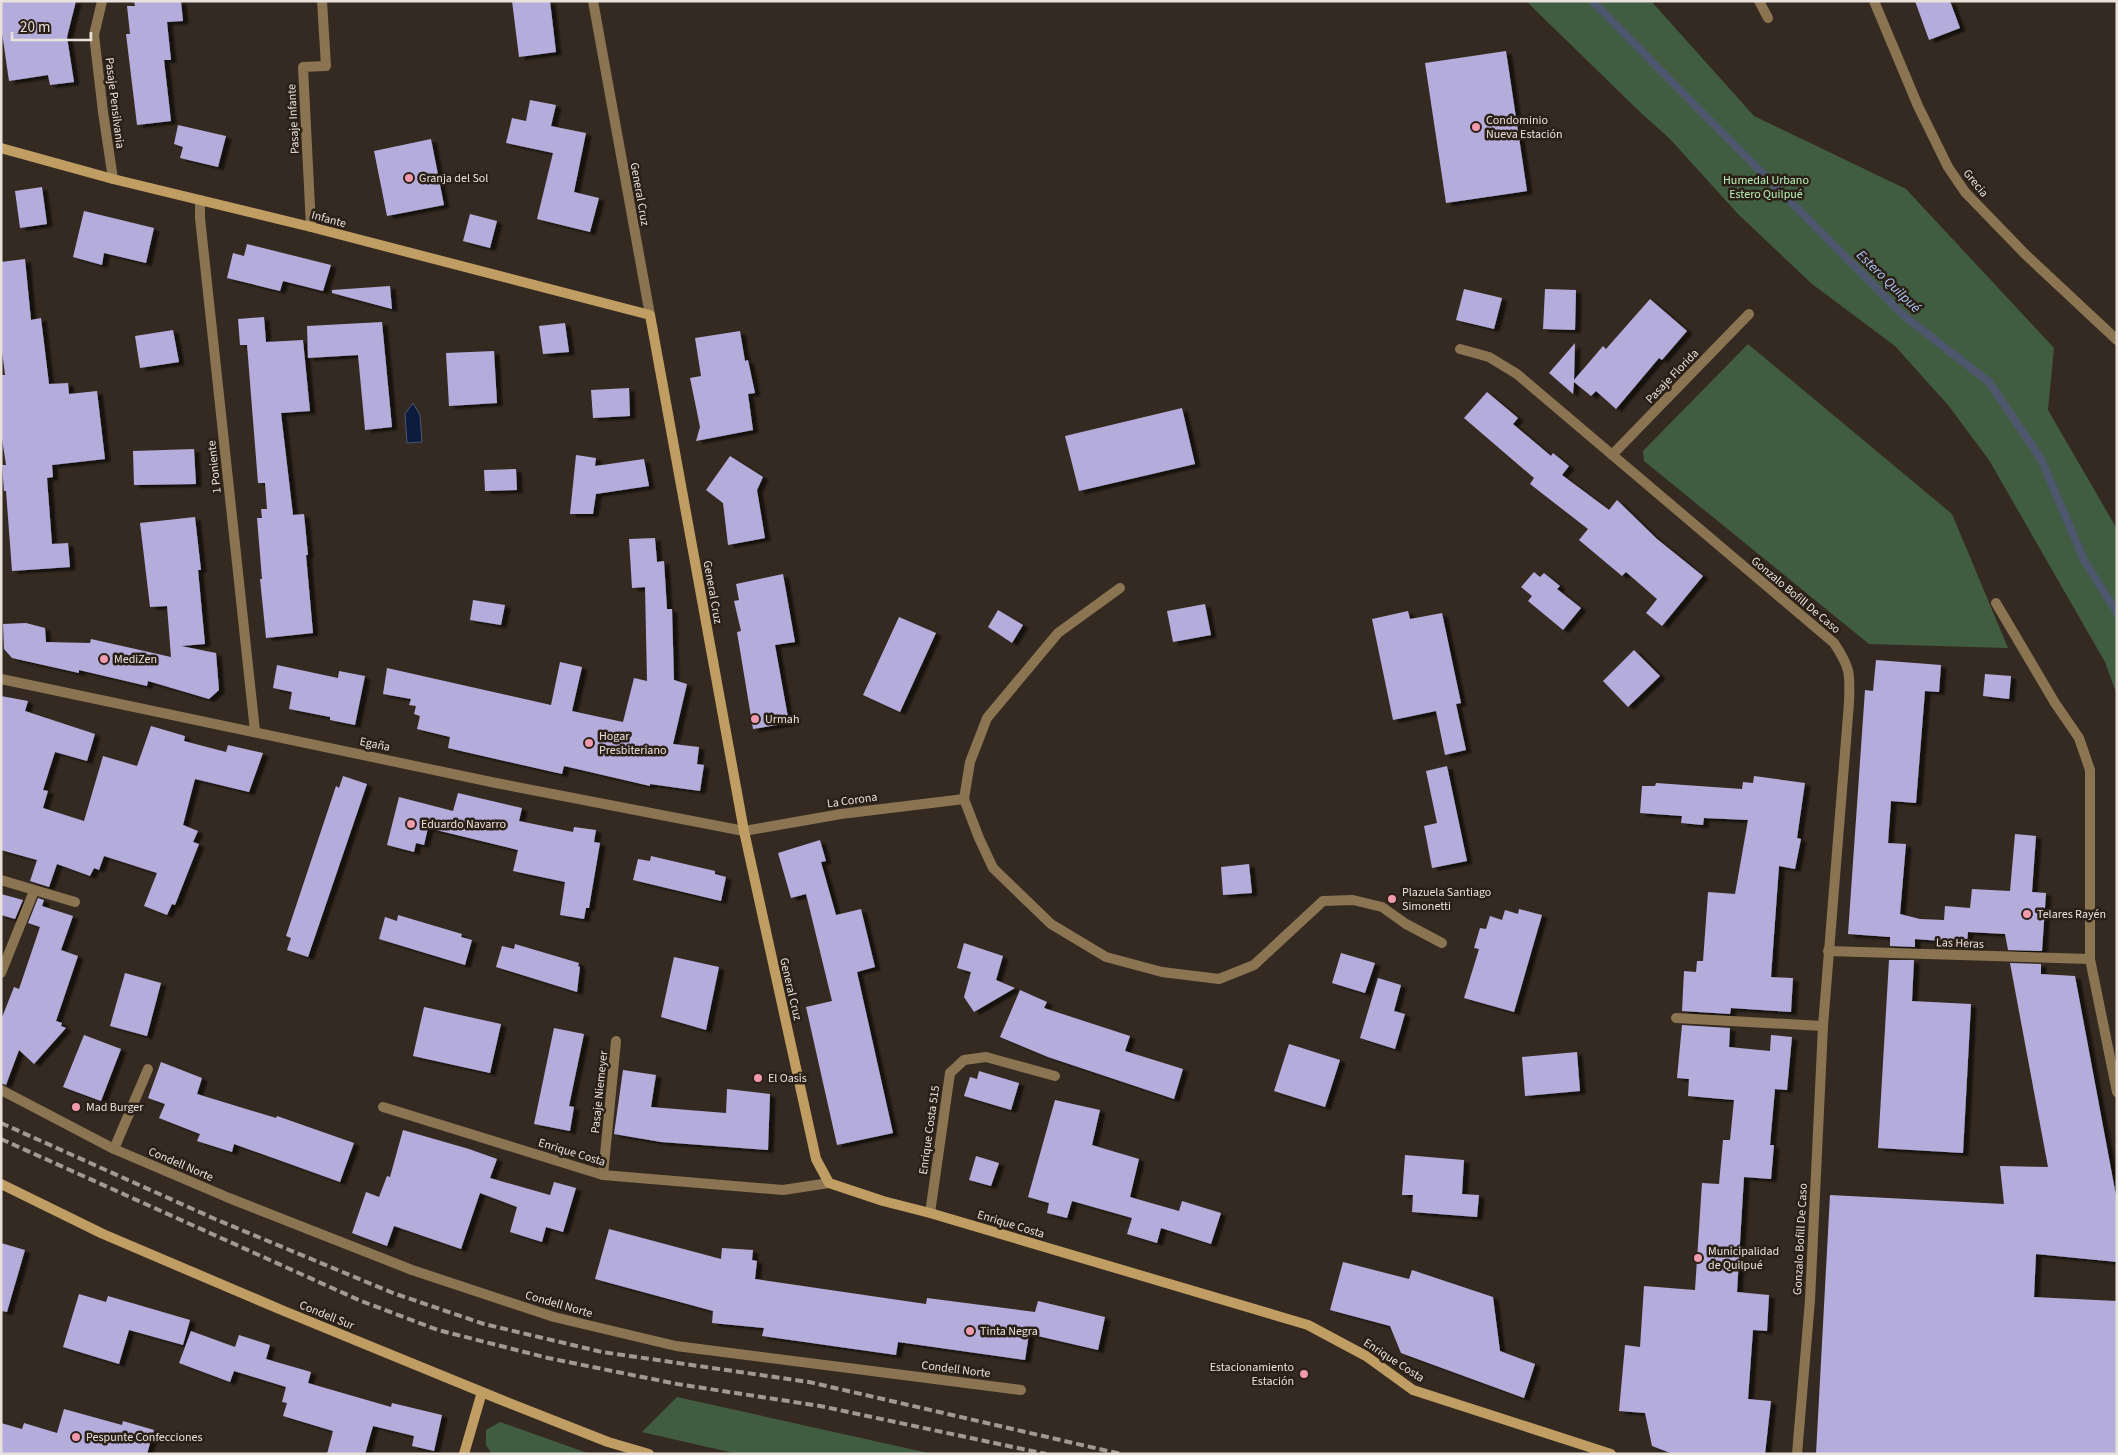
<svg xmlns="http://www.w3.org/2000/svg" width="2118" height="1455" font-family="'Source Sans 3',sans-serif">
<defs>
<filter id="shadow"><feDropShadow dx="5.5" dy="3" stdDeviation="1" flood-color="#0009"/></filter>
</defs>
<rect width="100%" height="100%" fill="#352a21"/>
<!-- green -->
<g fill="#415d41">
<polygon points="1526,1 1651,1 1754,116 1906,189 2054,348 2048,410 2117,529 2117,695 2105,662 1989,460 1948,405 1895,346 1812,284 1738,214 1670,139 1640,112"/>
<polygon points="1748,344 1952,514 2008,648 1869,644 1644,461 1643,451"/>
<polygon points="677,1397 933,1454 738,1454 642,1432"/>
<polygon points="500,1422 590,1454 492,1454 486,1445 486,1430"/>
</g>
<!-- water -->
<polygon fill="#0c1c3d" stroke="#4e576d" points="413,403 420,415 422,442 407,443 405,414"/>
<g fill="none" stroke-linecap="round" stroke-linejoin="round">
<!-- stream -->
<polyline stroke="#4e576d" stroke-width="8" points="1592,1 1903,315 1989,382 2041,459 2084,560 2117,613"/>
</g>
<!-- building -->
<g fill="#b4acdb" filter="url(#shadow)">
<polygon points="1,1 76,1 67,37 74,82 50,85 48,75 9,81 1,26"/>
<polygon points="134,1 181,1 183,21 167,22 171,60 164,60 171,121 137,125 126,34 130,34 127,6 135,6"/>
<polygon points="512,1 550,1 556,52 519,57"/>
<polygon points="1915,1 1950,1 1960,28 1929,40"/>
<polygon points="1506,51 1527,191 1446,203 1425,63"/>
<polygon points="530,100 556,105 551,126 586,133 574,192 599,198 590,232 537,219 553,153 506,143 512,118 526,121"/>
<polygon points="178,125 226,136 218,167 180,158 183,147 174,144"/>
<polygon points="431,139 444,205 387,216 374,151"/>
<polygon points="42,187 47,224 20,228 15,191"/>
<polygon points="84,211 154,228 146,263 104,253 102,265 73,257"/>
<polygon points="470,214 497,221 490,248 463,241"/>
<polygon points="247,244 331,265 323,291 283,281 280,291 227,278 233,253 244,256"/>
<polygon points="25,259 31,320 41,318 49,384 68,383 69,394 97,391 105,459 52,465 53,477 47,478 52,544 68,543 70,567 12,571 6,491 4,491 2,465 6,465 1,432 1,375 5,375 1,343 1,262"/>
<polygon points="390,286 392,309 332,293 332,290"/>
<polygon points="1464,289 1502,298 1494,329 1456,320"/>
<polygon points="1545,289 1576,290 1575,330 1543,329"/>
<polygon points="1650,299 1687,331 1662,360 1659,358 1616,409 1596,391 1591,396 1574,382 1573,394 1549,373 1575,343 1574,380 1603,346 1606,349"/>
<polygon points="264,317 266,342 303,340 310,411 281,413 293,515 304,514 308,555 306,555 313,633 266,638 260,579 262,579 257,518 262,518 261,509 267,509 265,483 258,483 247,345 240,345 238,319"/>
<polygon points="382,322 392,427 365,430 358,355 308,358 307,326"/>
<polygon points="565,323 569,352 543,354 539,326"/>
<polygon points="173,330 179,362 140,368 135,336"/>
<polygon points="740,331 745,361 748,360 755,393 748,394 753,430 696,441 700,427 690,378 701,376 695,338"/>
<polygon points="494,351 497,403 449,406 446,353"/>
<polygon points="629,388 630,416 593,418 591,390"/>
<polygon points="1487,392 1518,418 1513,424 1551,456 1553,453 1569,466 1562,475 1609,510 1617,500 1657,539 1703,576 1662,626 1646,613 1657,599 1626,572 1622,576 1579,540 1588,529 1530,484 1534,478 1464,418"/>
<polygon points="1182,408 1195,464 1079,491 1065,436"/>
<polygon points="194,449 196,484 134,485 133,451"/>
<polygon points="576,455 596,458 595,466 644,459 649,486 596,494 593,514 570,514"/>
<polygon points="730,456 763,477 757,490 765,538 728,545 723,503 706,490"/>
<polygon points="516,469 517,490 485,491 484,470"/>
<polygon points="195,517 201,570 198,570 205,644 181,646 216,653 219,690 209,699 148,681 147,686 79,670 79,673 12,658 4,649 3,624 26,623 45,628 46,642 90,643 91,639 171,657 167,606 150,607 140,523"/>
<polygon points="655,538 657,562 664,561 667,609 672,609 674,680 687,684 673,744 699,747 697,764 704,765 700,791 650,784 650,786 564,766 562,774 448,748 450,737 417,729 420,716 414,714 416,706 409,705 411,699 383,694 387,668 551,705 560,662 582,667 572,711 623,722 634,678 647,681 645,587 632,588 629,539"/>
<polygon points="1534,572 1540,577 1544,573 1560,586 1557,589 1581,608 1563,630 1528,601 1532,596 1521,587"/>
<polygon points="783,574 795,642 775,645 789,723 753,729 737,632 741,631 734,601 739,600 736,584"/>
<polygon points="473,600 505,605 501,625 470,620"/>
<polygon points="1205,604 1211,635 1173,642 1167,611"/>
<polygon points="998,610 1023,625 1012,643 988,627"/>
<polygon points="1408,611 1410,619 1442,613 1461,703 1456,704 1466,750 1445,755 1436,711 1393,720 1372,619"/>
<polygon points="899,617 936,633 900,712 863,695"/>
<polygon points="1634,650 1660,676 1628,707 1603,681"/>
<polygon points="1876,660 1941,665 1939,692 1925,691 1916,803 1891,801 1888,843 1906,844 1900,914 1920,919 1944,920 1945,906 1970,908 1972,889 2010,891 2015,834 2036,836 2032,892 2046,893 2042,951 2008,950 2005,934 1968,932 1967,943 1915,939 1915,947 1890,946 1890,937 1848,934 1865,690 1873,691"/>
<polygon points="277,665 338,678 339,671 365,676 355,725 330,720 330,717 289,709 292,692 273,688"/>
<polygon points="1985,674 2011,676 2009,699 1983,696"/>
<polygon points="1,696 28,701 25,711 95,734 87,761 55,752 43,790 48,791 43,808 84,821 103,756 137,766 151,726 185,736 184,741 226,752 228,745 263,753 249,792 195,779 183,825 198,831 193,842 199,844 175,905 172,904 167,915 144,906 157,873 104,856 99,870 94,868 90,876 57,864 49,887 30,881 37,860 1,850"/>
<polygon points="1447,766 1467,861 1432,868 1424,826 1437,823 1426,771"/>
<polygon points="343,776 367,784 308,957 287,950 291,938 286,936 336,786 339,788"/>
<polygon points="1754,776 1805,783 1797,838 1801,839 1795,869 1779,866 1771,977 1793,978 1791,1012 1731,1008 1730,1014 1682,1011 1684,971 1696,972 1697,961 1703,961 1708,892 1735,894 1748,820 1704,818 1703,825 1681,823 1682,816 1640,813 1642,786 1655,786 1656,783 1742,789 1743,782 1753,783"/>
<polygon points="458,793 522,808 519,821 573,832 574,827 596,830 594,842 600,843 589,908 586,908 584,919 560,915 565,882 513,871 518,850 428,828 424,845 416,843 414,852 387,845 399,797 453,811"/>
<polygon points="820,840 826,861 821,862 836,915 861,909 875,967 857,972 893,1133 837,1145 806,1007 832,1001 806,894 791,898 778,853"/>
<polygon points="651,856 715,871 715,874 726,877 721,901 633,880 638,859 650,861"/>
<polygon points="1249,864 1252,893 1223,895 1221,867"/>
<polygon points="1,894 23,900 15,919 1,915"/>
<polygon points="38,898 44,900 42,906 73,916 61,950 78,956 56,1021 62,1023 61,1026 66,1028 34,1064 19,1050 6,1085 1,1083 1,1020 14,987 19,989 40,927 28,923"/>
<polygon points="1519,909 1542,915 1514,1012 1464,998 1479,949 1474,948 1480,928 1486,929 1490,916 1502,920 1505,910 1518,914"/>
<polygon points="398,915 462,934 461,937 472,940 465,965 379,939 385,917 397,921"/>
<polygon points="964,943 1003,956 996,980 1015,988 974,1012 964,997 971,972 957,968"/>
<polygon points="515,944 579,963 578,966 580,967 577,992 496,967 502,946 514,949"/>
<polygon points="1341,953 1375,963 1365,993 1332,983"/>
<polygon points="674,957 719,967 706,1030 661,1017"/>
<polygon points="1889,960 1914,960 1912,1001 1971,1004 1963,1153 1878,1148"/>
<polygon points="2010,963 2041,964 2041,974 2075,976 2117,1201 2117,1262 2036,1254 2034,1297 2117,1301 2117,1454 1816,1454 1830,1195 2004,1204 2000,1166 2048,1167"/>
<polygon points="125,973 161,983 147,1036 110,1026"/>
<polygon points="1378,978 1401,985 1394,1011 1405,1014 1395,1049 1360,1038"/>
<polygon points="1020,990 1047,1002 1044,1008 1130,1036 1125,1051 1183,1069 1174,1099 1048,1057 1000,1037"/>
<polygon points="424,1007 501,1024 490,1073 413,1056"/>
<polygon points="1682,1025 1730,1028 1729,1047 1770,1051 1771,1035 1792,1037 1787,1090 1775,1089 1770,1145 1774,1145 1771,1179 1744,1177 1737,1292 1769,1295 1767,1331 1753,1330 1748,1399 1771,1401 1765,1454 1673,1454 1652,1446 1645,1413 1619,1411 1625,1345 1640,1347 1644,1286 1695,1290 1702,1183 1719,1184 1723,1140 1730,1140 1734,1100 1688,1096 1689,1079 1677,1078"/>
<polygon points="554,1028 584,1034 569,1106 574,1107 570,1131 534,1124"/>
<polygon points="84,1035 121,1049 101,1101 63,1087"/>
<polygon points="1289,1044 1340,1060 1325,1107 1274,1091"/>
<polygon points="1577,1052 1580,1091 1525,1096 1522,1057"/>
<polygon points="161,1062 202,1078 197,1094 276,1118 277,1116 354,1143 340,1182 234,1144 232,1152 197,1141 200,1134 159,1118 165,1104 148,1098"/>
<polygon points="623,1070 656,1075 651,1107 726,1113 727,1089 770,1094 768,1150 661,1142 614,1134"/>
<polygon points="979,1071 1019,1083 1011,1110 964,1096 970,1077 977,1079"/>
<polygon points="1055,1100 1100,1110 1092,1145 1139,1159 1130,1197 1179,1211 1182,1201 1221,1213 1211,1244 1161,1228 1157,1243 1127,1234 1132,1218 1072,1201 1067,1218 1047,1213 1049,1203 1028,1197"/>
<polygon points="403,1130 469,1149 497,1159 490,1178 550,1195 554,1182 576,1188 563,1232 546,1227 542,1242 510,1232 517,1207 480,1193 461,1249 394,1226 387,1246 352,1233 366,1192 379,1197 387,1176 390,1177"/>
<polygon points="1405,1155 1464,1160 1462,1194 1479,1195 1477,1217 1412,1212 1413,1195 1402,1195"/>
<polygon points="976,1156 999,1163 991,1186 969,1180"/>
<polygon points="609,1229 721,1259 722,1248 753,1250 752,1260 757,1261 755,1279 926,1304 927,1298 1035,1312 1038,1301 1105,1317 1098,1350 1029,1334 1025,1360 898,1342 896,1355 762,1336 764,1328 712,1323 713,1311 595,1279"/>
<polygon points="1,1243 25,1250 7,1312 1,1311"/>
<polygon points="1343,1262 1409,1279 1412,1270 1493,1297 1500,1351 1535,1364 1524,1398 1401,1353 1390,1326 1330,1310"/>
<polygon points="79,1294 106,1302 108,1296 190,1320 183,1345 129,1330 119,1364 63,1347"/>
<polygon points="191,1331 235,1347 239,1335 270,1345 266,1359 311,1372 308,1383 391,1407 392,1403 442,1415 434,1451 412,1446 414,1436 373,1426 365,1454 327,1454 333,1431 283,1416 287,1403 282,1402 286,1387 234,1371 230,1382 179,1363"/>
<polygon points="64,1409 122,1425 123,1421 154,1430 147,1454 1,1454 1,1423 22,1429 24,1423 57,1433"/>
</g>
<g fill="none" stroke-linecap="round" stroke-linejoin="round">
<!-- street -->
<g stroke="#8a7451" stroke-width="10">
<polyline points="102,1 94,35 103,112 113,179"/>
<polyline points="593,1 650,315"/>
<polyline points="1759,1 1768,18"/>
<polyline points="1874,1 1918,106 1948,167 1965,192 2025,254 2117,340"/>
<polyline points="200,200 200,218 255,731"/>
<polyline points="311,227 303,67 326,66 322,1"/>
<path d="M1460 349 1489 357 1517 374 1834 643C1851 669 1850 673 1849 703L1823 1026 1810 1300 1797 1454"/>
<polyline points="1612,455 1749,314"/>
<polyline points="1996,603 2055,703 2079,738 2090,770 2090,959 2117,1092"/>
<polyline points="1,679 496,783 744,831 841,814 964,799"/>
<polyline points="964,799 979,838 993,868 1051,924 1106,957 1162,972 1219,979 1254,965 1323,901 1353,900 1382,907 1406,924 1442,943"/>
<polyline points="964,799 970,762 987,718 1058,633 1120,588"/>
<polyline points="1,880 75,902"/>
<polyline points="1828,951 2090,959"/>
<polyline points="1,973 34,891"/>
<polyline points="1676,1018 1823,1026"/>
<polyline points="1,1090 114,1149 229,1198 412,1270 554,1317 676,1346 1021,1390"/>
<polyline points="383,1107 603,1175 783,1190 829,1183"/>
<polyline points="114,1149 148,1069"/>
<polyline points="603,1175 616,1041"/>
<polyline points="930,1213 950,1073 964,1060 986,1057 1055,1076"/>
</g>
<!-- secondary -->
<g stroke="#c09d62" stroke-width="10">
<polyline points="1,148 113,179 311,227 650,315 744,831 816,1159 829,1183 883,1201 930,1213 1308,1325 1366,1356 1413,1390 1611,1454"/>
<polyline points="1,1184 103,1234 284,1311 499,1399 608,1442 649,1454"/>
<polyline points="464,1454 482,1392"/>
</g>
<!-- rail -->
<g stroke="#a29993" stroke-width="4" stroke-dasharray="8 4" stroke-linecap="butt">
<polyline points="1,1123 215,1219 393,1293 484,1324 602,1352 809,1382 1121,1454"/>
<polyline points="1,1139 361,1301 438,1330 548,1358 677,1384 820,1406 1046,1454"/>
</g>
</g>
<!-- markers -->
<g fill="#f29aad" stroke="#2b2017" stroke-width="2">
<circle cx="1476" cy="127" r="5"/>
<circle cx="409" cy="178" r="5"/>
<circle cx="104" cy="659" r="5"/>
<circle cx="755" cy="719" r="5"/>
<circle cx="589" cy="743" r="5"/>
<circle cx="411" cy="824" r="5"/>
<circle cx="1392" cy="899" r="5"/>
<circle cx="2027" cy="914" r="5"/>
<circle cx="758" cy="1078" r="5"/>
<circle cx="76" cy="1107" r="5"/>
<circle cx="1698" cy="1258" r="5"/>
<circle cx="970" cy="1331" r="5"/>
<circle cx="1304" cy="1374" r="5"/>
<circle cx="76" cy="1437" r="5"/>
</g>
<g text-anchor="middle" stroke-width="5" stroke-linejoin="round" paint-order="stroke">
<!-- street labels -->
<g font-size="12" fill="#e9e1dc" stroke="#2b2017">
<text transform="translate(115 103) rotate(83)" y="4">Pasaje Pensilvania</text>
<text transform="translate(293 119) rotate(-93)" y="4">Pasaje Infante</text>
<text transform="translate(1976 183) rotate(51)" y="4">Grecia</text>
<text transform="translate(640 194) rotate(80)" y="4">General Cruz</text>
<text transform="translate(329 219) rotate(15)" y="4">Infante</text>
<text transform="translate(1672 376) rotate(-46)" y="4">Pasaje Florida</text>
<text transform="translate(214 467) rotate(-96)" y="4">1 Poniente</text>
<text transform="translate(713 592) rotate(80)" y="4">General Cruz</text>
<text transform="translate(1796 595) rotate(40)" y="4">Gonzalo Bofill De Caso</text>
<text transform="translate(375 744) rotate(12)" y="4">Egaña</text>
<text transform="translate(852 800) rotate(-8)" y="4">La Corona</text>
<text transform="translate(1960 943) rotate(2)" y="4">Las Heras</text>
<text transform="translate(791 989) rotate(77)" y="4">General Cruz</text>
<text transform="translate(599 1092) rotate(-84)" y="4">Pasaje Niemeyer</text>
<text transform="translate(929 1130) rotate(-82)" y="4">Enrique Costa 515</text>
<text transform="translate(572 1152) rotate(17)" y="4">Enrique Costa</text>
<text transform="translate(181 1164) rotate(23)" y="4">Condell Norte</text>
<text transform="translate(1011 1224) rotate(17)" y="4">Enrique Costa</text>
<text transform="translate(1800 1239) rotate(-87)" y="4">Gonzalo Bofill De Caso</text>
<text transform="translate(559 1304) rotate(16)" y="4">Condell Norte</text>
<text transform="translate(327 1315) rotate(22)" y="4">Condell Sur</text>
<text transform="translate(1394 1360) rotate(33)" y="4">Enrique Costa</text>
<text transform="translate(956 1369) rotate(7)" y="4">Condell Norte</text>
</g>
<!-- poi labels -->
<g font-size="12" fill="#e9e1dc" stroke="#2b2017" text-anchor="start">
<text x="1486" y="124">Condominio<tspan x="1486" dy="14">Nueva Estación</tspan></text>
<text x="419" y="182">Granja del Sol</text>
<text x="114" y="663">MediZen</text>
<text x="765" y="723">Urmah</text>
<text x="599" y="740">Hogar<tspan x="599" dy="14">Presbiteriano</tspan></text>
<text x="421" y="828">Eduardo Navarro</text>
<text x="1402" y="896">Plazuela Santiago<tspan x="1402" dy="14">Simonetti</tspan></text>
<text x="2037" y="918">Telares Rayén</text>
<text x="768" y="1082">El Oasis</text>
<text x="86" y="1111">Mad Burger</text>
<text x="1708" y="1255">Municipalidad<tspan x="1708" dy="14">de Quilpué</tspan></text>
<text x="980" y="1335">Tinta Negra</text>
<text x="1294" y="1371" text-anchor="end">Estacionamiento<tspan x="1294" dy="14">Estación</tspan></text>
<text x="86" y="1441">Pespunte Confecciones</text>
</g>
<!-- park labels -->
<g font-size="12" fill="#b8f2b8" stroke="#2b2017">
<text x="1766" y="184">Humedal Urbano<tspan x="1766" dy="14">Estero Quilpué</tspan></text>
</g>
<!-- water labels -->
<g font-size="14" font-style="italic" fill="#acc6fa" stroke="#2b2017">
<text transform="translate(1889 281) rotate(44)" y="5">Estero Quilpué</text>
</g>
</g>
<!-- border -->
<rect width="2118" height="1455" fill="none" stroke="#e9e1dc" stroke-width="5"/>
<!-- scale -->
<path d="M12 32v8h79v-8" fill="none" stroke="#e9e1dc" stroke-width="2.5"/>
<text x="20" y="32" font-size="15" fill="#e9e1dc" stroke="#2b2017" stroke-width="4" paint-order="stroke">20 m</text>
</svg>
